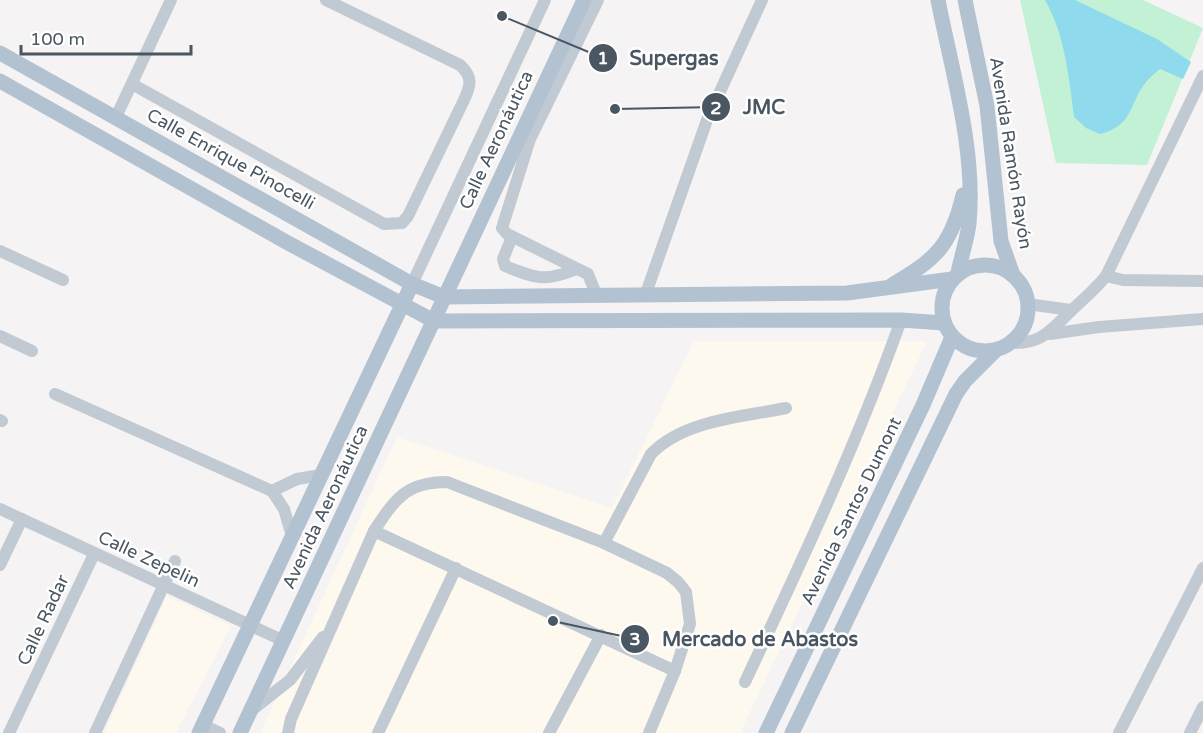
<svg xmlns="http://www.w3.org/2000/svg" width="1203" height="733" font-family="'Varela Round',sans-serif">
<rect width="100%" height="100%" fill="#f5f3f3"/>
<!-- commercial -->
<g fill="#fdf9ef">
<polygon points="694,341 927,341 740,733 260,733 397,437 612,508"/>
<polygon points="167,596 231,626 176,733 104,733"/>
</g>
<!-- green -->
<polygon fill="#c3f1d5" points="1020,0 1143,0 1203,28 1147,165 1056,163"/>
<!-- water -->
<path fill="#90daee" d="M1045 0H1075L1157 39 1191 62 1183 79 1160 69C1155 73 1150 77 1146 82 1128 105 1134 125 1100 134L1086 128 1074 117C1069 77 1065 35 1045 0Z"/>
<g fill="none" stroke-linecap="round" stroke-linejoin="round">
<!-- minor -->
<g stroke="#c1cad2" stroke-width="12">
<path d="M132 84 384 224 402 223 408 216 464 100C471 85 473 77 460 65L326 0"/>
<polyline points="116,117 171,0"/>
<path d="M512 237 503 259 505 266C537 279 545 282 577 269"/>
<polyline points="0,251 63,280"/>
<polyline points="1106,276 1123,280 1203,281"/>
<polyline points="412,284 545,0"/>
<polyline points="596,294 588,274 507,234 502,228 530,139 598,0"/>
<polyline points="645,296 707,120 762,0"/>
<polyline points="1027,304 1071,310"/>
<polyline points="1050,334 1099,327 1203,319"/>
<polyline points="0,336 32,351"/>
<path d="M1011 343C1041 344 1050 331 1070 312 1083 299 1094 291 1106 276L1203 76"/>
<polyline points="55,394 272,491 284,509 292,536"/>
<polyline points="0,420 2,421"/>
<polyline points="272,491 297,479 321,475"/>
<polyline points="0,509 284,641"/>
<polyline points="374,531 675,671"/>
<path d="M604 543 651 454C684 420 742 417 786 408"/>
<polyline points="0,565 22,519"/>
<path d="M745 682C801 563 857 444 901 320"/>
<polyline points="252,710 290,680 323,637"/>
<polyline points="203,725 220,733"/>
<polyline points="9,733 94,554"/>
<polyline points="95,733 175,561"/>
<path d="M288 733 291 719 374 531C395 499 406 482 447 482L604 543 667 573 678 582 686 592 690 624 675 671 649 733"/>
<polyline points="378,733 456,568"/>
<polyline points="549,733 601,635"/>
<polyline points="1119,733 1203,568"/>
<polyline points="1190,733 1203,707"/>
</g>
<!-- major -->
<g stroke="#b3c2d1" stroke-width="15">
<path d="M938 0C952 72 976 150 969 224 967 240 961 257 958 273"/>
<polyline points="965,0 987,106 1001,241 1013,275"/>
<polyline points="0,53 412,284 444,297 847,293 952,279"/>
<polyline points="0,81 288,243 434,321 901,320 944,323"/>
<circle cx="985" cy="308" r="43"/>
<path d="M892 285C936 259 951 246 963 195"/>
<polyline points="199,733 412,284"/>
<polyline points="240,733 584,0"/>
<polyline points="766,733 923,405 952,337"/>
<polyline points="792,733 956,394 965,381 996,350"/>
</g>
</g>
<g text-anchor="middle" stroke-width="5" stroke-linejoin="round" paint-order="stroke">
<!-- street labels -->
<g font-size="18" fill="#4a5661" stroke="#fff">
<text transform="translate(496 140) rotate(-65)" y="6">Calle Aeronáutica</text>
<text transform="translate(1011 153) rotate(81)" y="6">Avenida Ramón Rayón</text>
<text transform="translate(231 159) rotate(29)" y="6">Calle Enrique Pinocelli</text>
<text transform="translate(325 507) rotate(-65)" y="6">Avenida Aeronáutica</text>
<text transform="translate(851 511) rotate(-64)" y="6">Avenida Santos Dumont</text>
<text transform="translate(149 559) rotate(25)" y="6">Calle Zepelin</text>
<text transform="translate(43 620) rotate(-65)" y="6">Calle Radar</text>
</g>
</g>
<!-- callouts -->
<path fill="none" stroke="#4a5661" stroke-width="2" d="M502 16L603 58M615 109L716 107M553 621L635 639"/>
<g fill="#4a5661" stroke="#fff" stroke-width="2">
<circle cx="502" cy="16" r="6"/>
<circle cx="615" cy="109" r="6"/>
<circle cx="553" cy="621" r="6"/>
<circle cx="603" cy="58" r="15"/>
<circle cx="716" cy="107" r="15"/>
<circle cx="635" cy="639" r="15"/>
</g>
<g font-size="18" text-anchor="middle" font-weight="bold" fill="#fff">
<text x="603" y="64">1</text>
<text x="716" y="114">2</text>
<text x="635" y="645">3</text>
</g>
<g font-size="20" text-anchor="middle" font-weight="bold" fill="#4a5661" stroke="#fff" stroke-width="5" stroke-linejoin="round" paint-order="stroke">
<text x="674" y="65">Supergas</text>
<text x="764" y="114">JMC</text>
<text x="760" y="646">Mercado de Abastos</text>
</g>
<!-- scale -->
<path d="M21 45v9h170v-9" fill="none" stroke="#4a5661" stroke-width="3"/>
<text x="30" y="45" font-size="18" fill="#4a5661" stroke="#ffffff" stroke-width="4.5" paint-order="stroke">100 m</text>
</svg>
